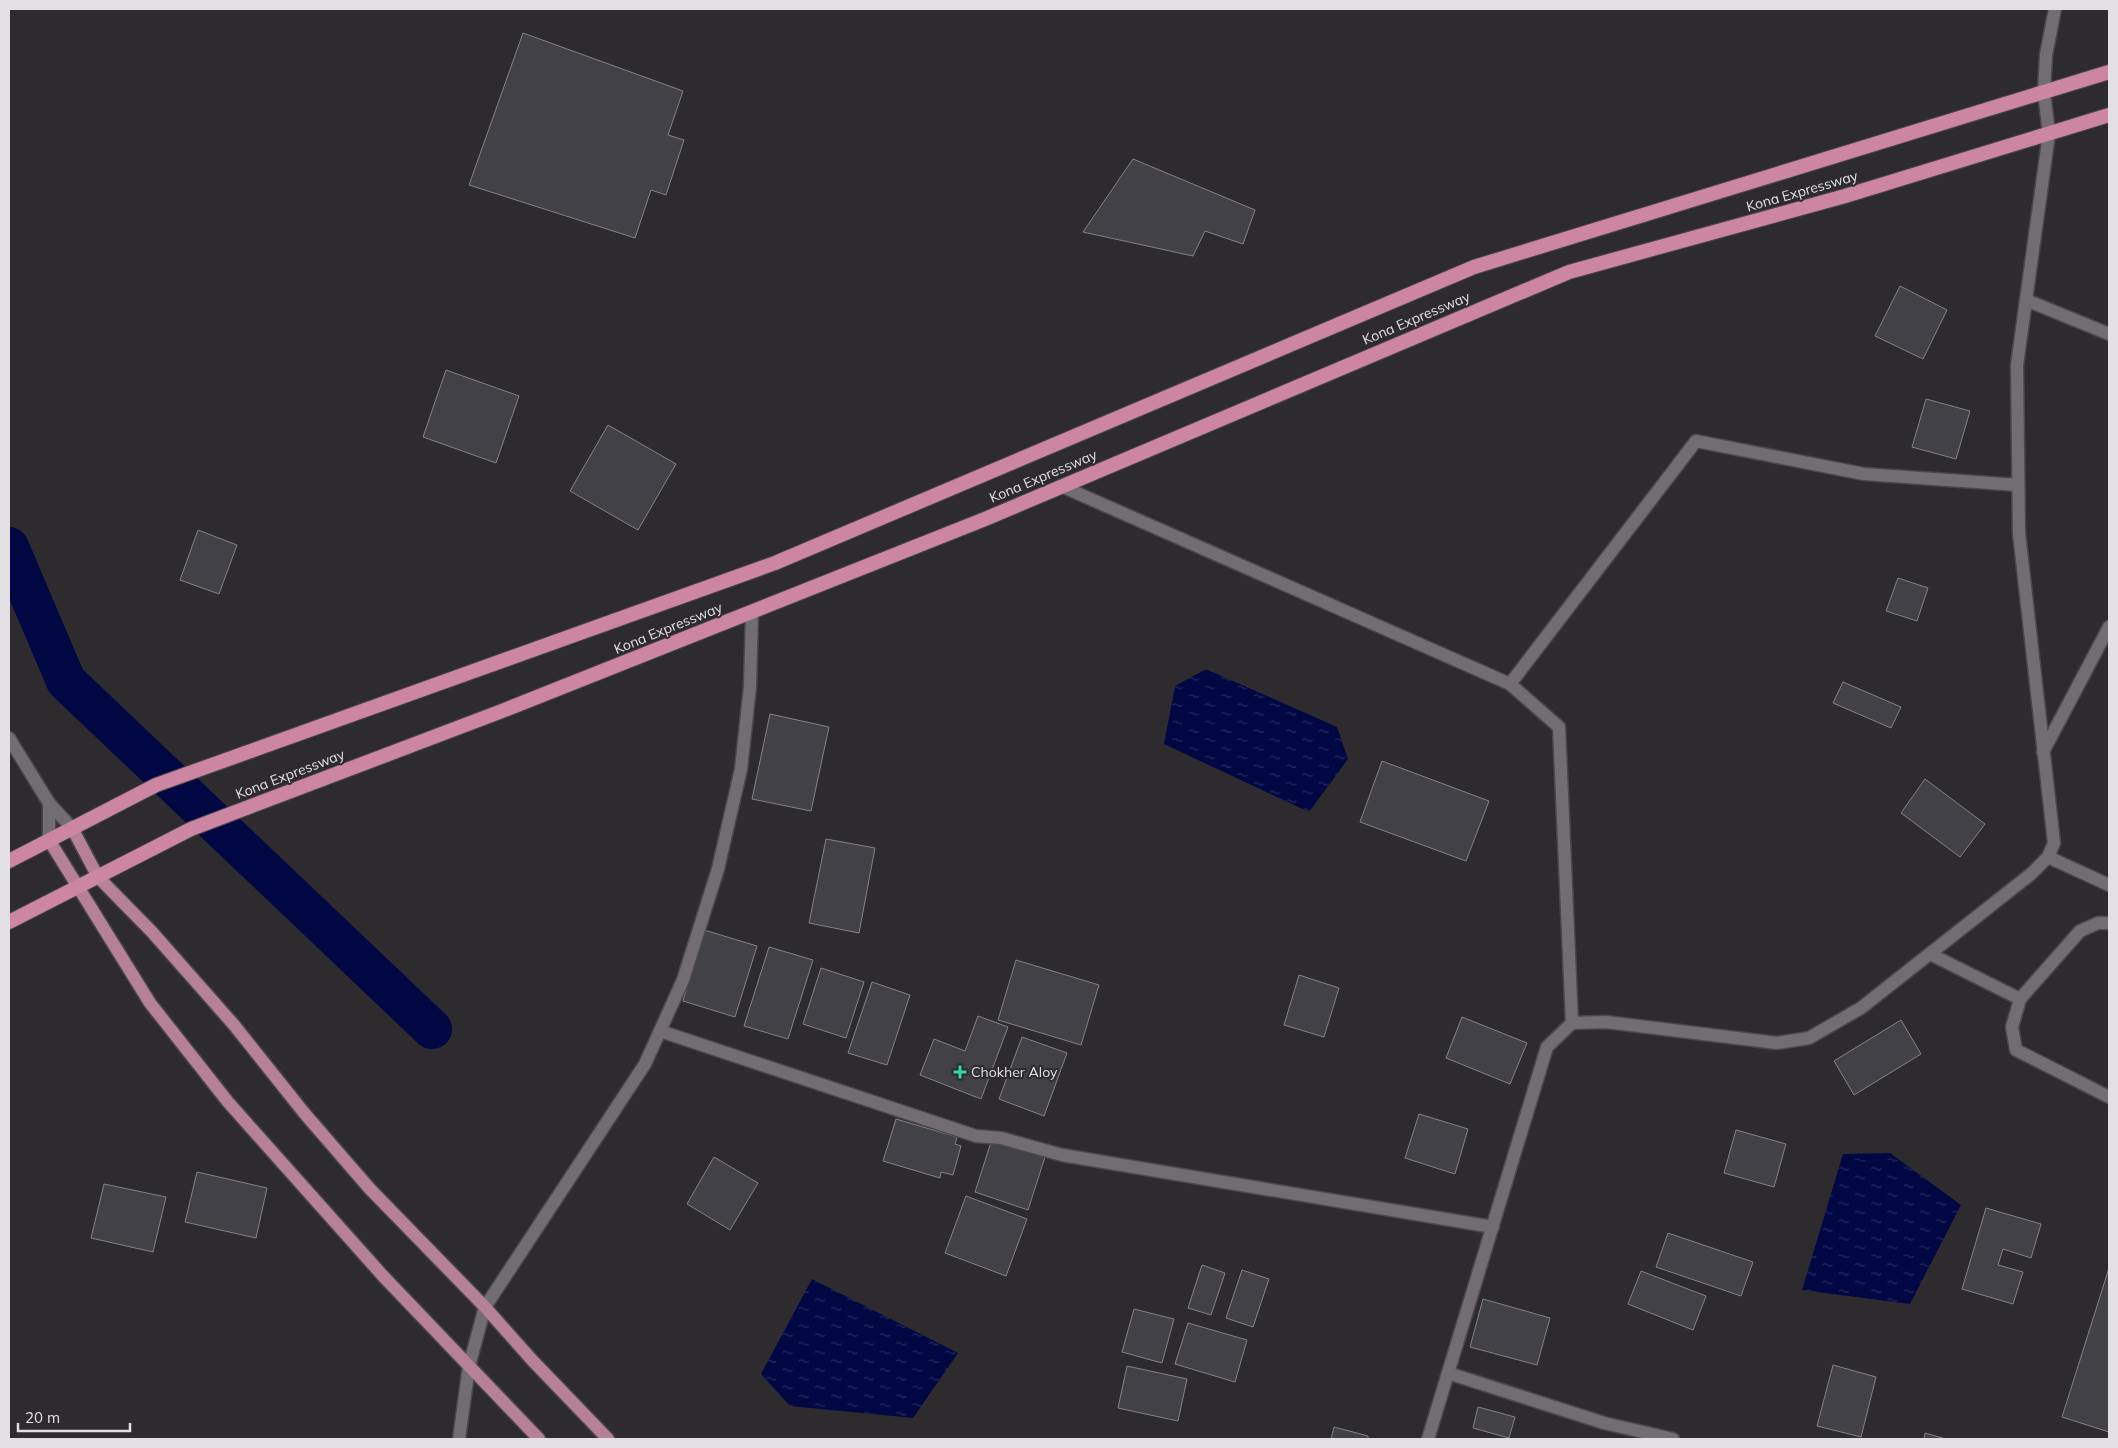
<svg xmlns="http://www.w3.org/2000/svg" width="2118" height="1448" font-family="Mulish,sans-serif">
<defs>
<pattern id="water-ripples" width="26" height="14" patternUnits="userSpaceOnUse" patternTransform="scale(1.25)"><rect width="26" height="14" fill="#000743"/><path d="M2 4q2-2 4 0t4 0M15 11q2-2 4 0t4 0" fill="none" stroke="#252b5e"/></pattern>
</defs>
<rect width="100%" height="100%" fill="#2e2b2e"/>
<!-- water -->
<g fill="url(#water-ripples)">
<polygon points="1206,669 1337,727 1348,759 1309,812 1164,744 1175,686"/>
<polygon points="1890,1153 1961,1205 1910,1304 1802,1290 1843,1154"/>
<polygon points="812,1279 958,1353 913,1418 790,1406 761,1374"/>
</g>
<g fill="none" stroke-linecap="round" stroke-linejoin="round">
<!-- canal -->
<polyline stroke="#000743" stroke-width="40" points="9,547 66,681 432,1029"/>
</g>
<!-- building -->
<g fill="#424246" stroke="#838388">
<polygon points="523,33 683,91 668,135 684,140 666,195 651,190 635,238 469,185"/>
<polygon points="1133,159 1255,210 1243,244 1205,231 1193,256 1083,232"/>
<polygon points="1900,286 1947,310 1923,359 1875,336"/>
<polygon points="446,370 519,396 496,463 423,437"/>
<polygon points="1926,399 1970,411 1956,459 1912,447"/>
<polygon points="608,425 676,464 638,530 570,491"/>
<polygon points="198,530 237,545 219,594 180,580"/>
<polygon points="1898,578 1928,588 1917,621 1886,611"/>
<polygon points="1843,682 1901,707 1891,728 1833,703"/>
<polygon points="770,714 829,727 811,811 752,799"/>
<polygon points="1382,761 1489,801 1466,861 1360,822"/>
<polygon points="1925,779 1985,824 1960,857 1901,813"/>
<polygon points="826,839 875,848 859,933 809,923"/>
<polygon points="704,930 757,946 735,1017 683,1001"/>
<polygon points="769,947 813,960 788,1039 744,1026"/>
<polygon points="1016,960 1099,985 1081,1045 998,1020"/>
<polygon points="821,968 864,982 846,1038 803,1024"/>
<polygon points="1299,975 1339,988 1324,1037 1284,1025"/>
<polygon points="872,982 910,995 887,1065 848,1053"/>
<polygon points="978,1016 1008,1027 981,1099 920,1075 934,1039 965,1051"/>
<polygon points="1462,1017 1527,1043 1510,1084 1446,1058"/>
<polygon points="1901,1020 1921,1054 1854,1095 1834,1061"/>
<polygon points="1022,1037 1067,1053 1044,1116 999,1099"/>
<polygon points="1419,1114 1468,1129 1455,1174 1405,1158"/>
<polygon points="896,1119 957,1137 955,1144 961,1146 953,1175 941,1172 940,1178 883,1161"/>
<polygon points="1736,1130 1786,1144 1774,1187 1724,1173"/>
<polygon points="992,1139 1045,1157 1028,1210 975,1192"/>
<polygon points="714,1157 758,1183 730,1230 687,1204"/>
<polygon points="197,1172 267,1188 256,1238 185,1222"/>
<polygon points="104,1184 166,1197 153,1252 91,1238"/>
<polygon points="966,1196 1027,1219 1006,1276 945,1253"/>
<polygon points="1986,1208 2041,1224 2031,1258 2003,1249 1998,1265 2023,1272 2013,1304 1962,1289"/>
<polygon points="1668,1233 1753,1262 1741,1296 1656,1267"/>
<polygon points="1202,1265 1225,1273 1211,1315 1188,1308"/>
<polygon points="2109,1268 2109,1432 2062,1417"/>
<polygon points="1242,1270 1269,1279 1253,1327 1226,1318"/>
<polygon points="1641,1271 1706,1296 1693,1330 1628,1304"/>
<polygon points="1483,1299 1550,1318 1537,1365 1470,1347"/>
<polygon points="1134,1309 1174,1319 1162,1363 1122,1352"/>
<polygon points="1188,1323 1247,1340 1235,1382 1175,1364"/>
<polygon points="1833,1365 1876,1377 1861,1437 1817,1426"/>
<polygon points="1127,1366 1187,1379 1178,1421 1118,1408"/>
<polygon points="1478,1407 1515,1417 1509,1438 1473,1428"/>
<polygon points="1334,1427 1368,1436 1368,1439 1331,1439"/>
<polygon points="1925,1433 1946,1439 1924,1439"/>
</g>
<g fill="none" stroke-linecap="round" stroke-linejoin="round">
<!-- service casing -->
<g stroke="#4b484b" stroke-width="15">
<g id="service">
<polyline points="2109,923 2098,923 2080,931 2020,999 2012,1027 2016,1050 2109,1097"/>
<polyline points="1930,954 2020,999"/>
</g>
</g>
<!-- minor casing -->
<g stroke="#4b484b" stroke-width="15">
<g id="minor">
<polyline points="2026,300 2109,334"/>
<polyline points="1061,486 1510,684 1559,727 1572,1023"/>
<polyline points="1510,684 1696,441 1864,474 2018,485"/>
<polyline points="9,738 49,803 72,828"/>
<polyline points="2043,752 2109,627"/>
<polyline points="49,840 49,803"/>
<polyline points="2048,857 2109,885"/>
<polyline points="660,1031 976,1136 1001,1138 1062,1155 1493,1227"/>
<polyline points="1448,1373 1604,1423 1673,1439"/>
<polyline points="459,1439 469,1366 485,1307 645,1064 683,980 718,869 741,769 750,687 752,612"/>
<polyline points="1428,1439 1547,1047 1572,1023 1606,1022 1777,1043 1809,1038 1861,1008 2031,874 2048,857 2054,843 2019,533 2017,365 2049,134 2044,92 2046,55 2055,9"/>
</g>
</g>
<!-- primary casing -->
<g stroke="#4b484b" stroke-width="15">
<g id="primary">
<polyline points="72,828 98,877 152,932 234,1025 305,1114 370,1189 485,1307 532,1360 608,1439"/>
<polyline points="49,840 150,1003 228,1102 383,1276 539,1439"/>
</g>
</g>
<!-- trunk casing -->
<g stroke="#4b484b" stroke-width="16">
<g id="trunk">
<polyline points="9,861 156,785 775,563 1474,267 2109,72"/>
<polyline points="9,922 191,829 502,711 985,519 1569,272 1845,196 2109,115"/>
</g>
</g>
<!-- service -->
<use href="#service" stroke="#716d71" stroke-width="12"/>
<!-- minor -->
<use href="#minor" stroke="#716d71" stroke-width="12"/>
<!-- primary -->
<use href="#primary" stroke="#b68095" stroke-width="12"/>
<!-- trunk -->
<use href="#trunk" stroke="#cd86a1" stroke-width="14"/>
</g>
<!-- markers -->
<path fill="#39d4a5" stroke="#2e2b2e" stroke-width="2" d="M957.5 1064.5h5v5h5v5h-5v5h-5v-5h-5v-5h5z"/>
<g text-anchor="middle" stroke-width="4" stroke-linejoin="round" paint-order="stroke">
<!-- street labels -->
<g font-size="14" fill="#e2e0e2" stroke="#2e2b2e">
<text transform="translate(1802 191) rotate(-16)" y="5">Kona Expressway</text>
<text transform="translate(1416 318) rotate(-23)" y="5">Kona Expressway</text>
<text transform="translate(1043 476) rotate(-23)" y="5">Kona Expressway</text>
<text transform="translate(668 628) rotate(-22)" y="5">Kona Expressway</text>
<text transform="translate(290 774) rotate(-21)" y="5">Kona Expressway</text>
</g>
<!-- poi labels -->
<g font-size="14" fill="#e2e0e2" stroke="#2e2b2e" text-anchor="start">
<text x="971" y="1077">Chokher Aloy</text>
</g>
</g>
<!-- border -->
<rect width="2118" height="1448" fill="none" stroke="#e2e0e2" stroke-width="20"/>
<!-- scale -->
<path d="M18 1423v8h112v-8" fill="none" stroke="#e2e0e2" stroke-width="2.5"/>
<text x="25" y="1423" font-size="15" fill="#e2e0e2" stroke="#2e2b2e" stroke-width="4" paint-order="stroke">20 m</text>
</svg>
